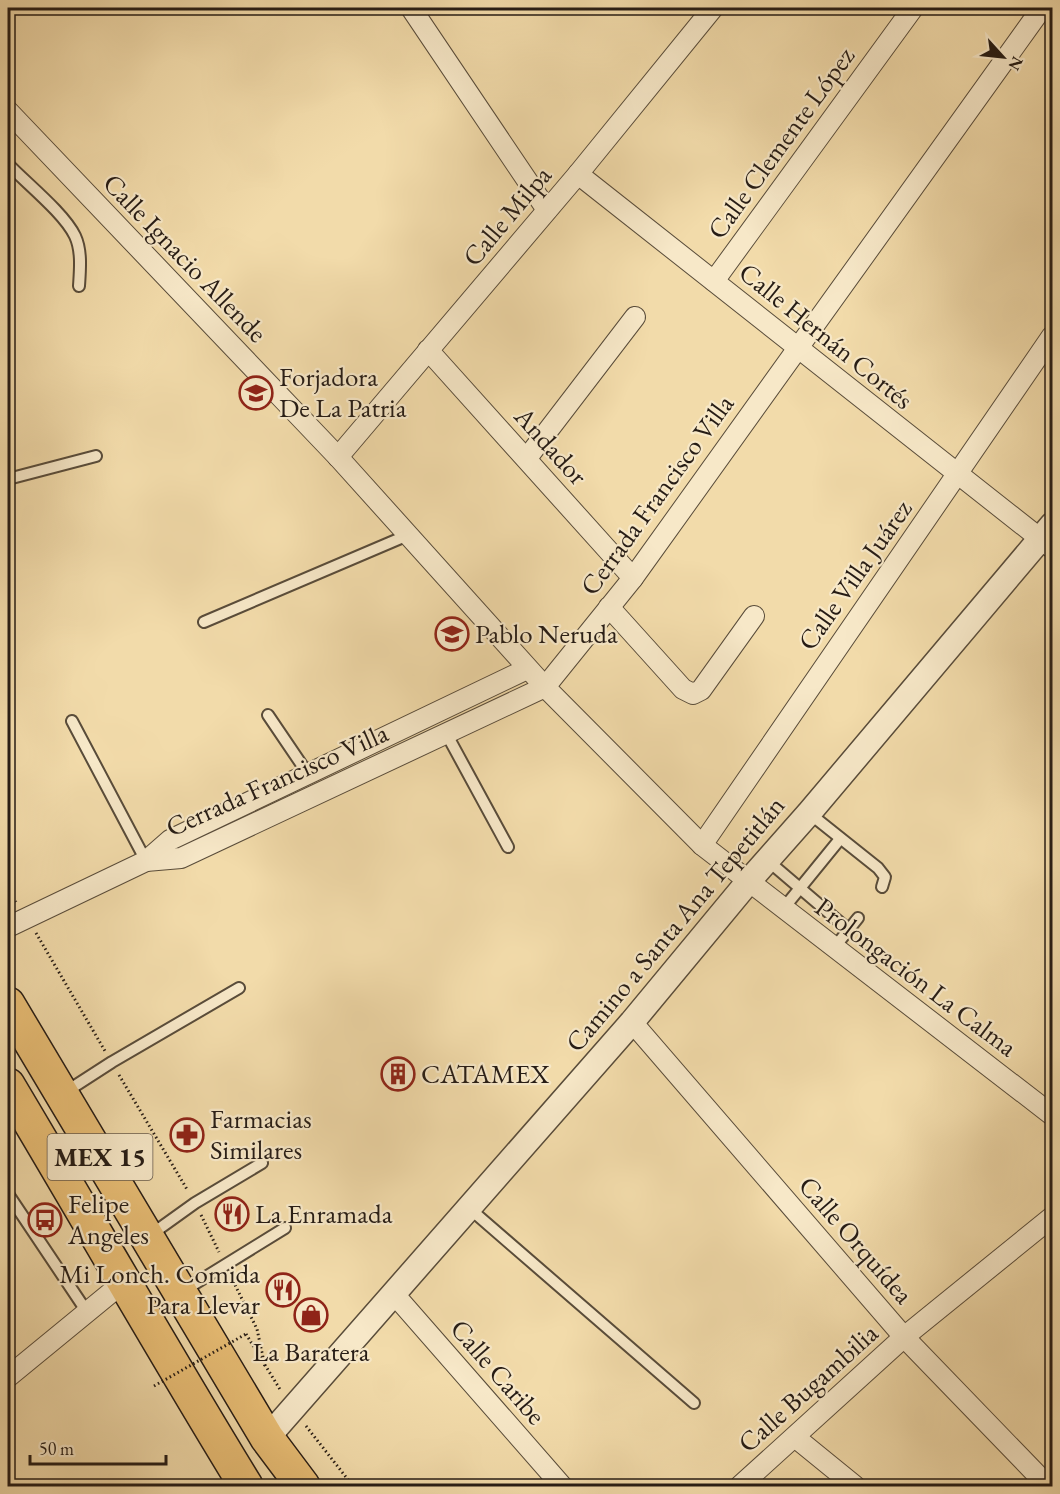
<svg xmlns="http://www.w3.org/2000/svg" width="1060" height="1494" font-family="'EB Garamond',serif">
<rect width="100%" height="100%" fill="#f2dbaa"/>
<filter id="stains"><feTurbulence type="fractalNoise" baseFrequency=".00333" numOctaves="4"/><feColorMatrix values="0 0 0 0 .2 0 0 0 0 .09 0 0 0 0 .02 0 0 0 .5 -.17"/></filter>
<radialGradient id="worn" r=".72"><stop offset=".6" stop-color="#630" stop-opacity="0"/><stop offset="1" stop-color="#630" stop-opacity=".3"/></radialGradient>
<g fill="none" stroke-linecap="round" stroke-linejoin="round">
<!-- service casing -->
<g stroke="#594c3a" stroke-width="14">
<g id="service">
<path d="M8 164C26 183 64 213 75 236 82 251 80 270 79 286"/>
<polyline points="8,479 96,456"/>
<polyline points="204,622 408,535"/>
<polyline points="268,715 308,774"/>
<polyline points="72,721 146,861"/>
<polyline points="446,733 508,847"/>
<polyline points="809,813 878,868 885,877 882,887"/>
<polyline points="767,860 849,930"/>
<polyline points="783,909 840,839"/>
<polyline points="834,948 858,918"/>
<polyline points="64,1093 112,1062 239,988"/>
<polyline points="8,1194 87,1312"/>
<polyline points="469,1208 694,1403"/>
<polyline points="149,1236 195,1203 262,1163"/>
<polyline points="183,1291 285,1228"/>
</g>
</g>
<!-- minor casing -->
<g stroke="#594c3a" stroke-width="22">
<g id="minor">
<polyline points="411,8 547,210"/>
<polyline points="8,111 338,457 545,687 702,845 1052,1115"/>
<polyline points="578,174 1052,548"/>
<polyline points="714,281 913,8"/>
<polyline points="428,350 633,578"/>
<polyline points="338,457 578,174 713,8"/>
<polyline points="527,458 635,317"/>
<polyline points="609,607 683,689 693,694 701,690 754,616"/>
<polyline points="702,845 1052,336"/>
<polyline points="146,861 181,858 545,687 633,578 1042,8"/>
<polyline points="8,927 146,861 170,840 527,669"/>
<polyline points="632,1022 904,1337 1048,1486"/>
<polyline points="394,1294 562,1486"/>
<polyline points="8,1377 125,1281"/>
<polyline points="796,1438 855,1486"/>
<polyline points="740,1486 904,1337 1052,1217"/>
</g>
</g>
<!-- tertiary casing -->
<g stroke="#594c3a" stroke-width="27">
<polyline id="tertiary" points="267,1438 632,1022 748,882 809,813 1052,525"/>
</g>
<!-- trunk casing -->
<g stroke="#261c15" stroke-width="36">
<g id="trunk">
<polyline points="8,1004 267,1438 303,1486"/>
<path d="M8 1085C88 1219 165 1354 246 1486"/>
</g>
</g>
<!-- path -->
<g stroke="#261c15" stroke-width="3" stroke-dasharray="1.5 3" stroke-linecap="butt">
<polyline points="8,890 16,902"/>
<polyline points="36,933 105,1051"/>
<polyline points="119,1075 188,1191"/>
<polyline points="201,1215 219,1252"/>
<polyline points="231,1277 257,1329 265,1367"/>
<polyline points="246,1334 281,1391"/>
<polyline points="306,1426 353,1486"/>
</g>
<!-- service -->
<use href="#service" stroke="#f7e8c8" stroke-width="10"/>
<!-- minor -->
<use href="#minor" stroke="#f7e8c8" stroke-width="20"/>
<!-- tertiary -->
<use href="#tertiary" stroke="#f7e8c8" stroke-width="24"/>
<!-- trunk -->
<use href="#trunk" stroke="#e9be75" stroke-width="33"/>
<!-- path-bridge -->
<polyline stroke="#261c15" stroke-width="3" stroke-dasharray="1.5 3" stroke-linecap="butt" points="154,1386 246,1334"/>
</g>
<!-- icons -->
<defs>
<g id="school-ring" transform="scale(1.725)"><circle r="9.5" fill="#f7e8c8" stroke="#8f2418" stroke-width="1.5"/><path d="M0-5L7-2L0 1L-7-2ZM-4 1L0 2.5L4 1V4Q0 6-4 4Z" fill="#8f2418"/></g>
<g id="building-ring" transform="scale(1.725)"><circle r="9.5" fill="#f7e8c8" stroke="#8f2418" stroke-width="1.5"/><path d="M-4-6H4V6H1V3H-1V6H-4ZM-2.5-4.3h1.7v1.8h-1.7ZM.8-4.3h1.7v1.8H.8ZM-2.5-1h1.7V.8h-1.7ZM.8-1h1.7V.8H.8Z" fill="#8f2418"/></g>
<g id="pharmacy-ring" transform="scale(1.725)"><circle r="9.5" fill="#f7e8c8" stroke="#8f2418" stroke-width="1.5"/><path d="M-2-6h4v4h4v4h-4v4h-4v-4h-4v-4h4Z" fill="#8f2418"/></g>
<g id="restaurant-ring" transform="scale(1.725)"><circle r="9.5" fill="#f7e8c8" stroke="#8f2418" stroke-width="1.5"/><path d="M-5-6h1v4h1v-4h1v4h1v-4h1v5L-1.5 .5V6h-2V.5L-5-1ZM5-6V6H3V1.5H1.5Q1.5-4 5-6Z" fill="#8f2418"/></g>
<g id="bus-ring" transform="scale(1.725)"><circle r="9.5" fill="#f7e8c8" stroke="#8f2418" stroke-width="1.5"/><path d="M-5-6H5V4H4V6H2V4H-2V6H-4V4H-5ZM-3.5-4V0h7V-4ZM-3.5 1.2v1.5H-2V1.2ZM2 1.2v1.5H3.5V1.2Z" fill="#8f2418"/></g>
<g id="shop-ring" transform="scale(1.725)"><circle r="9.5" fill="#f7e8c8" stroke="#8f2418" stroke-width="1.5"/><path d="M-5-2.5h2.3a2.7 3.5 0 0 1 5.4 0H5L5.5 6h-11ZM-1.5-2.5h3a1.5 2.3 0 0 0-3 0Z" fill="#8f2418"/></g>
</defs>
<g fill-rule="evenodd">
<use href="#school-ring" x="256" y="393"/>
<use href="#school-ring" x="452" y="634"/>
<use href="#building-ring" x="398" y="1074"/>
<use href="#pharmacy-ring" x="187" y="1135"/>
<use href="#restaurant-ring" x="232" y="1214"/>
<use href="#bus-ring" x="45" y="1220"/>
<use href="#restaurant-ring" x="283" y="1290"/>
<use href="#shop-ring" x="311" y="1315"/>
</g>
<g text-anchor="middle" stroke-width="4.5" stroke-linejoin="round" paint-order="stroke">
<!-- shield labels -->
<rect fill="#f7e8c8" stroke="#65594b" stroke-width="1.5" x="47.5" y="1134" width="105" height="46" rx="4.5"/>
<g font-size="26" font-weight="bold" fill="#261c15">
<text x="100" y="1166">MEX 15</text>
</g>
<!-- street labels -->
<g font-size="27" fill="#261c15" stroke="#f7e8c8">
<text transform="translate(781 143) rotate(-54)" y="9">Calle Clemente López</text>
<text transform="translate(507 216) rotate(-50)" y="9">Calle Milpa</text>
<text transform="translate(185 258) rotate(46)" y="9">Calle Ignacio Allende</text>
<text transform="translate(826 336) rotate(39)" y="9">Calle Hernán Cortés</text>
<text transform="translate(551 446) rotate(48)" y="9">Andador</text>
<text transform="translate(657 495) rotate(-54)" y="9">Cerrada Francisco Villa</text>
<text transform="translate(855 575) rotate(-55)" y="9">Calle Villa Juárez</text>
<text transform="translate(277 780) rotate(-24)" y="9">Cerrada Francisco Villa</text>
<text transform="translate(675 924) rotate(-50)" y="9">Camino a Santa Ana Tepetitlán</text>
<text transform="translate(916 977) rotate(37)" y="9">Prolongación La Calma</text>
<text transform="translate(856 1240) rotate(49)" y="9">Calle Orquídea</text>
<text transform="translate(498 1372) rotate(49)" y="9">Calle Caribe</text>
<text transform="translate(808 1388) rotate(-42)" y="9">Calle Bugambilia</text>
</g>
<!-- poi labels -->
<g font-size="27" fill="#261c15" stroke="#f7e8c8" text-anchor="start">
<text x="279" y="386">Forjadora<tspan x="279" dy="31">De La Patria</tspan></text>
<text x="475" y="643">Pablo Neruda</text>
<text x="421" y="1083">CATAMEX</text>
<text x="210" y="1128">Farmacias<tspan x="210" dy="31">Similares</tspan></text>
<text x="68" y="1213">Felipe<tspan x="68" dy="31">Angeles</tspan></text>
<text x="255" y="1223">La Enramada</text>
<text x="260" y="1283" text-anchor="end">Mi Lonch. Comida<tspan x="260" dy="31">Para Llevar</tspan></text>
<text x="311" y="1361" text-anchor="middle">La Baratera</text>
</g>
</g>
<!-- margin -->
<rect width="1060" height="1494" fill="none" stroke="#f2dbaa" stroke-width="30"/>
<rect x="9" y="9" width="1042" height="1476" fill="none" stroke="#261c15" stroke-width="3"/>
<rect x="15" y="15" width="1030" height="1464" fill="none" stroke="#261c15" stroke-width="1.5"/>
<!-- north arrow -->
<g transform="translate(1003 57) rotate(117)" stroke="#f7e8c8" stroke-width="4.5" paint-order="stroke">
<path d="M0-4.5L10 22L0 15L-10 22Z" fill="#261c15"/>
<text y="-9" font-size="16" font-weight="bold" text-anchor="middle" fill="#261c15">N</text>
</g>
<!-- scale -->
<path d="M30 1455v9h136v-9" fill="none" stroke="#261c15" stroke-width="3"/>
<text x="39" y="1455" font-size="18" fill="#261c15" stroke="#f7e8c8" stroke-width="4.5" paint-order="stroke">50 m</text>
<rect width="100%" height="100%" filter="url(#stains)"/>
<rect width="100%" height="100%" fill="url(#worn)"/>
</svg>
